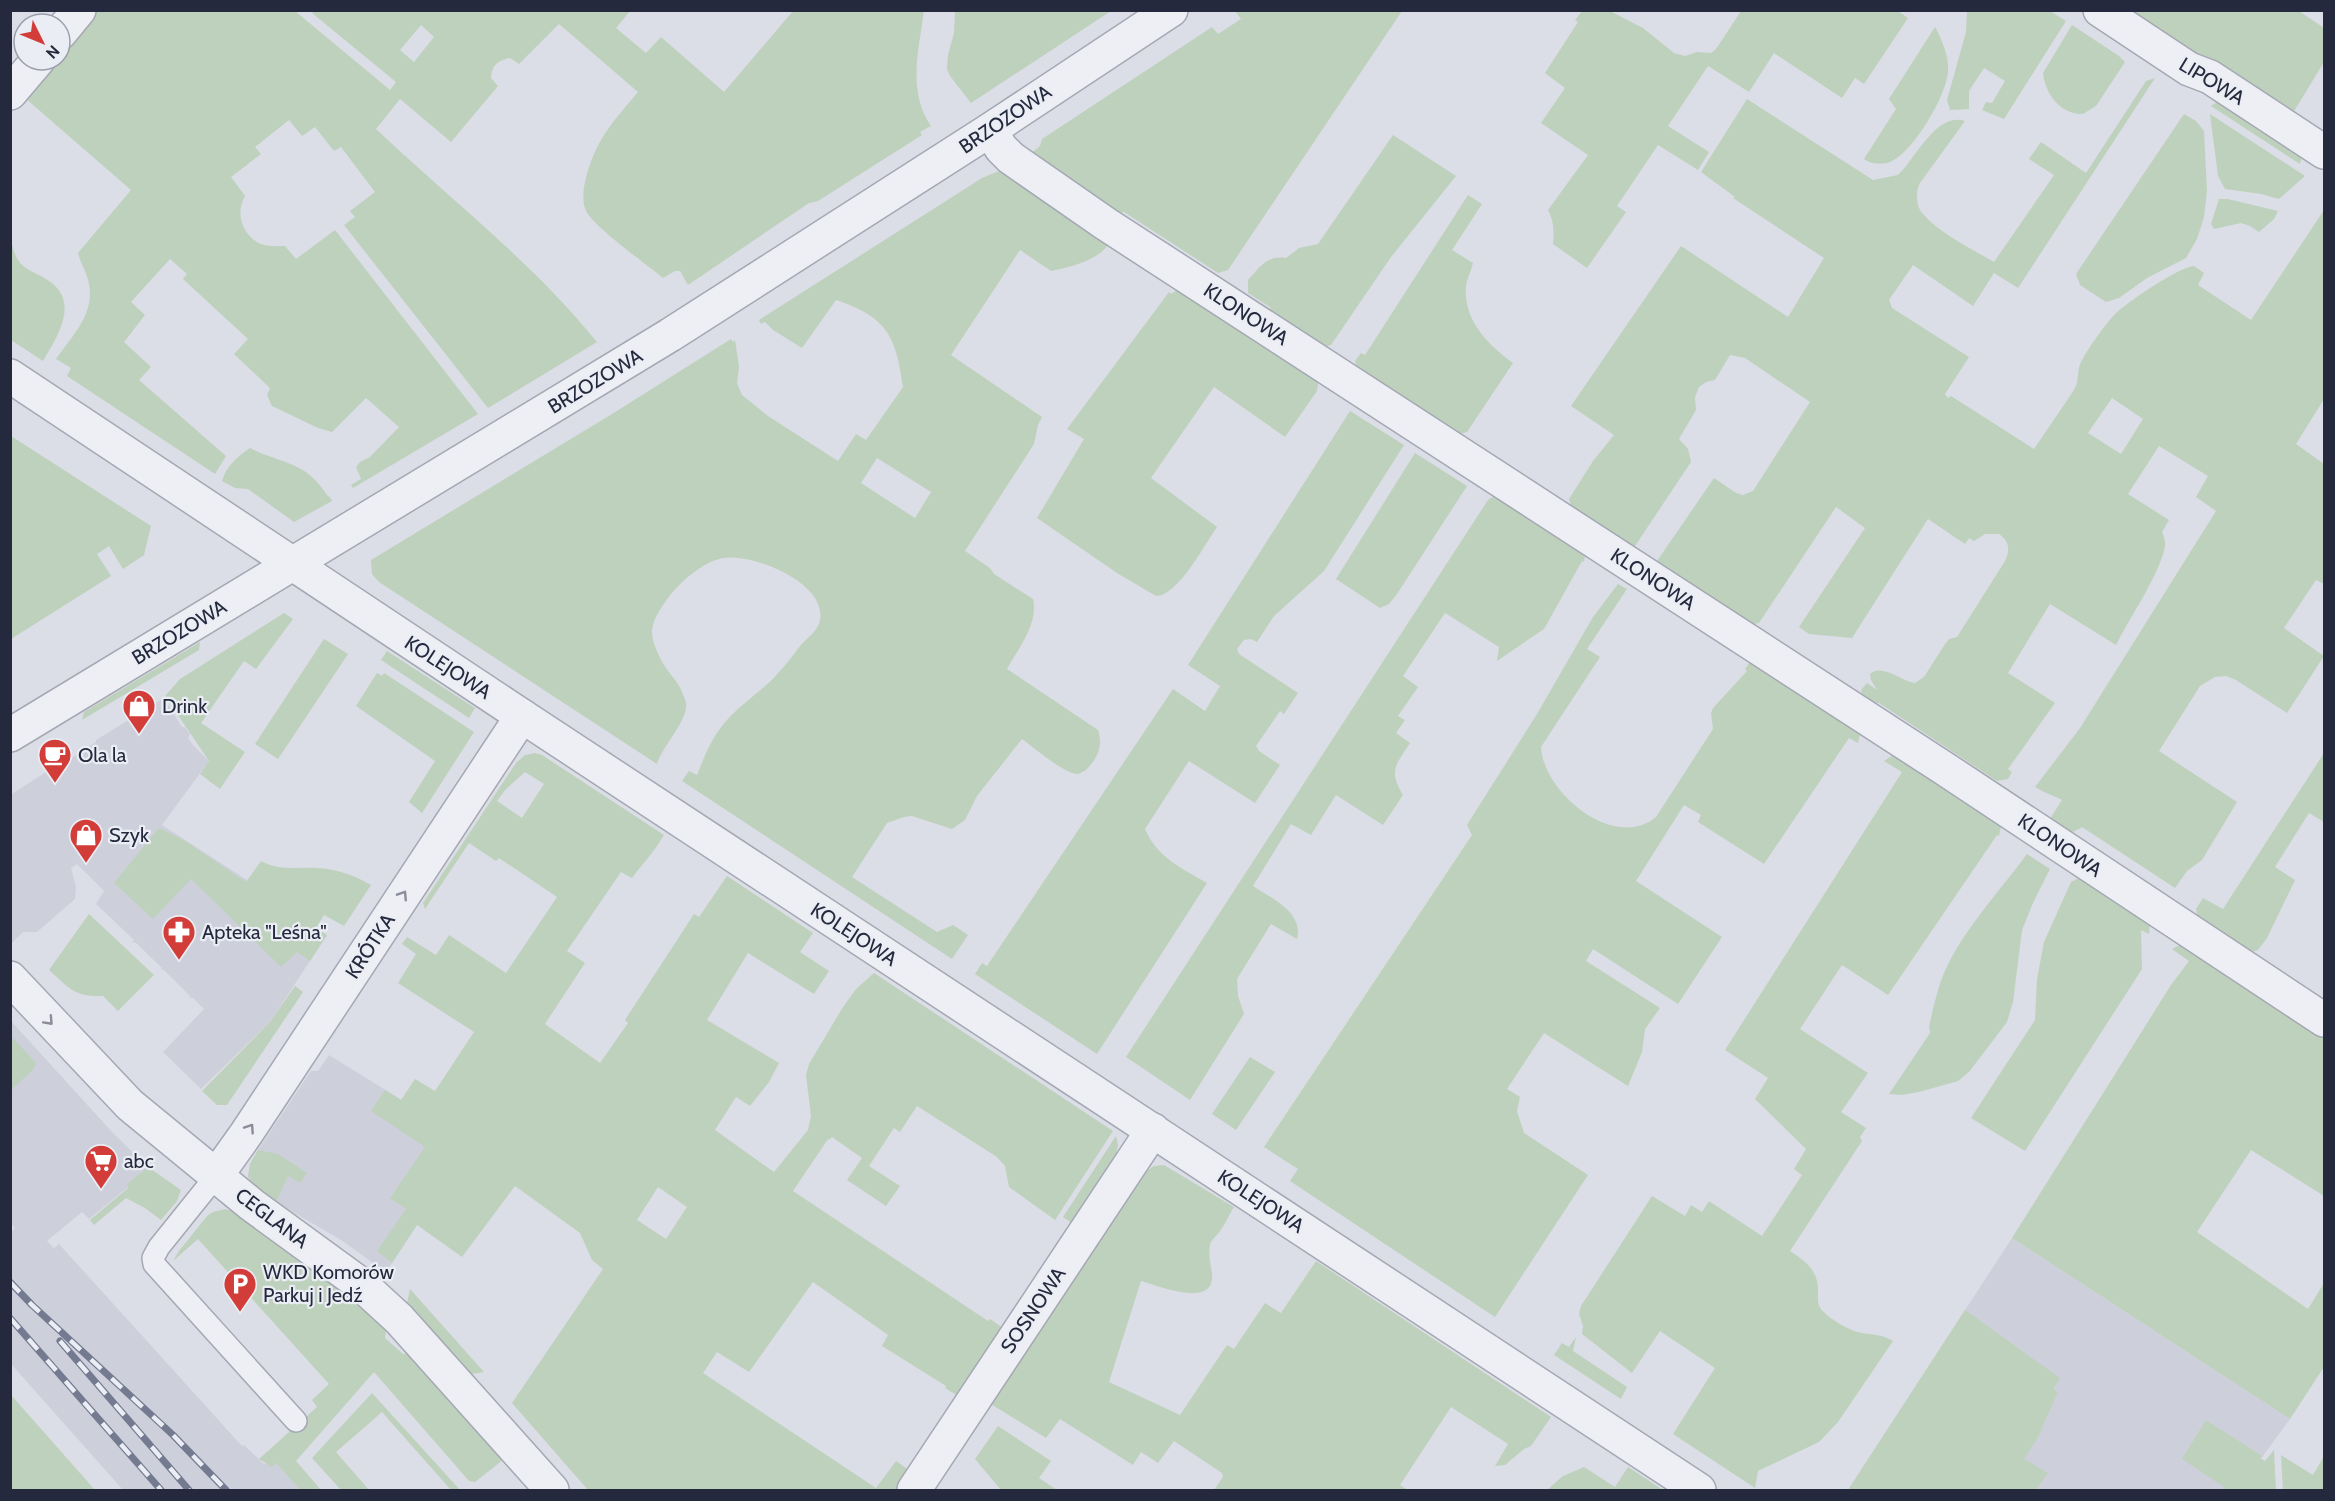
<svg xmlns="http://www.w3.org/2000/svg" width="2335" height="1501" font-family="Cabin,sans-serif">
<rect width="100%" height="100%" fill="#dbdee6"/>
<!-- built -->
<g fill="#cdd0db">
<polygon points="164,698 182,727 185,727 190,734 188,738 193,745 209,761 162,825 247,880 248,882 327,935 270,1022 201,1089 163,1052 204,1009 192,997 190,999 190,996 164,970 161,970 162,968 136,943 132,942 134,940 96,904 104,891 77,864 71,868 76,887 75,899 37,932 23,932 11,944 10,795 62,762 64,763 96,742 96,740"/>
<polygon points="10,1020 114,1134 148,1167 127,1184 128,1187 89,1219 82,1212 47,1241 54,1248 59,1244 242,1446 244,1445 264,1464 276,1463 300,1490 123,1490 11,1364 10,1233 15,1228 10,1222"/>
<polygon points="329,1055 471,1143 386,1272 341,1240 276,1202 255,1187 248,1177 250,1164 258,1150 311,1071 318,1071"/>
<polygon points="2012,1238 2290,1419 2238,1490 1848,1490"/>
</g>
<!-- green -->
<g fill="#bed1bc" fill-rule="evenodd">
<path d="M924 10C919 50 907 91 931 126L920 132 922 135 818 201 809 203 688 285 680 271H675L663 278C646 264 594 227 586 211 581 199 584 185 587 174 598 136 614 121 638 92L559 24 519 64 510 58C497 61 492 65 491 78L498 86 451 142 400 99 376 129C450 199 533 263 597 342L488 408 344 225 355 217 350 211 375 192 341 147 334 151 315 127 302 136 289 120 255 147 261 154 231 177 245 196C235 213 242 236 261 244 269 247 277 246 285 246L296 259 335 230 478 414 353 488 351 485 361 479 356 467 360 462 370 457 399 427 366 398 332 432 318 428 272 406 267 395 270 388 234 354 248 339 183 279 187 274 170 259 131 302 145 315 124 342 151 367 139 380 226 456 215 474 67 376 71 368 56 359C72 336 95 314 89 284 87 273 81 264 78 253L131 190 25 98 56 60H60V55L97 11H295L390 90 396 82 312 13 314 11H630L616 28 646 53 661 37 724 92 793 11ZM421 25 434 37 414 62 400 50Z"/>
<polygon points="955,11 955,10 1111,11 971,103 950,76 947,69 948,55 954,33"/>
<polygon points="1238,11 1402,11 1228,270 1218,273 1124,212 1114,214 1030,154 1040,146 1042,139 1212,27 1218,34 1241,19 1236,12"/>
<path d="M1898 11 1908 18 1864 84 1855 78 1842 98 1774 53 1749 92 1708 66 1668 126 1709 152 1698 170 1658 145 1617 206 1626 212 1587 268 1553 244C1554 230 1554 222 1548 210L1588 155 1541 123 1565 88 1545 73 1578 22 1575 20 1582 11H1610L1643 28 1674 53 1685 56 1697 52 1711 53 1716 49 1741 11Z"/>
<polygon points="1967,11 2050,11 2066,21 2004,119 1982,110 1986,102 1992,103 2005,81 1984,68 1969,91 1969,109 1950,110 1947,100 1966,32"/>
<polygon points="2123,11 2299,11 2324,28 2324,62 2293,113 2212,60 2198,62"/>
<path d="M2072 25 2119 56 2125 62 2096 106 2083 114C2061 115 2045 94 2043 73Z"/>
<path d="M1935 27C1942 40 1949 56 1948 71 1947 95 1913 153 1890 162 1882 165 1870 164 1864 159L1896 109 1889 99Z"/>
<path d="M2155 78 2018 288 1994 273 1973 306 1913 265 1889 300 1892 308 1969 357 1945 394 1948 398 1951 396 2034 449 2074 390C2079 381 2077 376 2079 368 2081 357 2107 322 2115 314 2129 301 2177 268 2194 266L2204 273 2198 285 2251 320 2324 210V399L2296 444 2324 464V584L2316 580 2284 628 2324 656 2287 713 2236 680 2226 676 2215 677 2200 686 2159 751 2237 802 2202 860 2187 871 2175 888 2082 827C2065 838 2063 831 2048 822L2062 800C2053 795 2044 793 2035 787L2080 728 2216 511 2196 497 2208 476 2159 446 2128 494 2169 520 2162 532C2165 538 2166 544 2164 551 2156 580 2130 617 2116 645L2050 604 2008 673 2055 703 2008 769 2012 772 2008 779 1997 781 1879 703 1869 704 1863 700 1861 690 1867 683 1877 690 1871 680 1870 674C1882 663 1901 681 1915 683L1924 677 1945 644 1949 639 1957 637 2005 561C2010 550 2010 542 1999 534H1985L1974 541 1969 538 1965 544 1928 519 1852 638 1809 634 1799 627 1865 528 1836 507 1759 623 1749 625 1655 564 1714 478 1736 493 1743 495 1753 491 1810 402 1745 358 1730 355 1715 380 1706 382 1699 387 1695 397 1696 410 1679 439 1688 449 1691 462 1633 549 1572 509 1569 499 1593 461 1614 435 1571 406 1681 246 1788 317 1824 258 1733 198 1735 197 1701 172 1747 99 1873 180 1898 175C1914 161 1936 111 1965 121L1920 183C1915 191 1916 207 1923 214 1939 233 1972 249 1994 262L2054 175 2029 159 2041 142 2086 173 2146 81ZM2112 398 2143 419 2121 454 2088 433Z"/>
<polygon points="2218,101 2302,155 2300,164 2211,106"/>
<polygon points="2184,114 2196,121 2204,131 2207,191 2204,217 2197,239 2186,258 2147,278 2119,298 2106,302 2080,285 2076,274"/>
<polygon points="2210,114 2305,176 2279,199 2261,194 2225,189 2218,176"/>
<path d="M1393 135 1456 176 1391 257 1331 345 1321 348 1273 317 1270 307 1248 293V280C1260 267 1267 255 1286 258L1299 248 1318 244Z"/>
<path d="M1004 169 1110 242C1100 260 1071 267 1051 271L1020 250 951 355 1042 417 1038 425 1034 444 965 551 990 568 994 574 1033 599C1039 623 1018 649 1007 669L1098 730C1102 743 1100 751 1093 762 1089 767 1085 772 1078 774 1066 775 1033 747 1022 739L977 796 965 820 952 829 912 816 904 817 887 823 852 877 937 932 953 925 968 935 952 959 682 781 689 771 697 775C704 758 710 741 722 726 732 713 745 703 758 692 775 679 788 662 801 645 808 637 818 631 820 620 827 583 753 553 723 558 703 562 684 579 671 594 664 603 653 618 652 630 651 641 660 659 666 668 672 677 680 684 683 695 685 699 687 704 686 708 683 727 663 745 657 764L379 582 372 574 371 560 612 414 731 339 733 342 735 340 739 367 737 383 742 395 768 416 838 461 856 434 866 440 903 387C896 336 887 317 836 300L802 348 773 330 765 322 761 324 759 320 982 178ZM877 458 931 492 915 518 861 483Z"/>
<path d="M1468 195 1482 204 1452 250 1473 263C1471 271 1467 279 1466 286 1463 320 1488 345 1513 363L1467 432 1457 435 1358 371 1355 361 1361 353 1365 355Z"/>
<polygon points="2219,199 2228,199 2278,211 2274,219 2259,232 2250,226 2241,223 2214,229 2211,224"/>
<path d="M11 238C12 245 14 254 18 260 24 270 37 273 46 279 81 300 59 334 43 361L11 340Z"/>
<path d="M1180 288 1319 377 1317 391 1285 437 1214 387 1151 478 1217 527C1205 544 1178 596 1156 596L1117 573 1037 518 1084 439 1067 429 1169 292 1171 294Z"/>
<path d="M1350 411 1404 445 1324 571 1274 616 1257 642 1251 639 1244 640 1237 649 1239 654 1298 693 1284 714 1280 711 1256 746 1259 751 1280 765 1255 803 1189 761 1145 829C1157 857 1181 868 1207 883L1097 1054 975 974 982 963 987 966 1173 689 1205 711 1220 686 1188 665Z"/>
<polygon points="11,436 151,526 144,555 123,569 109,546 97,554 111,576 11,639"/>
<path d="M250 448C281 464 303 460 325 492 328 498 330 495 332 501L294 522 248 489 235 488 222 481C227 465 237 457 250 448Z"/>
<polygon points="1415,453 1467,486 1397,594 1389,604 1380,608 1336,579"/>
<path d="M1498 493 1586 550 1584 562 1582 561 1544 629 1497 661 1499 647 1445 613 1403 676 1418 687 1398 716 1405 720 1396 733 1410 743C1396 765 1388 770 1403 795L1383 825 1336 795 1311 835 1291 824 1253 886C1271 898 1304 912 1297 939L1271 924 1237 979 1238 996 1244 1014 1190 1100 1126 1057 1488 500Z"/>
<path d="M1618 584 1627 589 1587 649 1600 657 1541 747C1543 792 1614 852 1656 817L1713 729 1711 713 1713 708 1747 671 1745 669 1752 659 1861 730 1858 743 1849 738 1764 864 1698 822 1701 815 1684 805 1636 881 1722 937 1678 1004 1593 949 1586 961 1660 1008 1645 1029 1642 1052 1628 1086 1544 1033 1507 1089 1520 1097 1517 1111 1524 1133 1588 1175 1495 1317 1290 1181 1298 1169 1264 1147 1472 835 1467 825 1537 714 1593 617Z"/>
<polygon points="284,613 293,619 256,669 244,661 201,723 245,752 220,789 200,774 209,761 165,696 180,679"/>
<polygon points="324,639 348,654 278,759 255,744"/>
<polygon points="200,642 199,650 82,720 84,712"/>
<polygon points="387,651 475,708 469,718 381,660"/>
<polygon points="377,673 382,676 384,673 474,732 422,813 409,802 435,761 356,706"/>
<path d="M535 753 542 755 664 835C655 851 643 863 632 878L621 872 567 951 585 963 545 1024 600 1063 628 1023 625 1020 694 914 699 917 727 876 813 933 800 952 829 971 814 994 748 953 707 1020 779 1063 769 1082 750 1106 736 1097 715 1130 774 1172 808 1130 811 1116 806 1075 809 1064 843 1007 856 989 874 973 1113 1131 1055 1220 1009 1187 1005 1166 997 1157 917 1106 900 1132 894 1128 869 1166 900 1186 886 1206 847 1180 862 1158 832 1137 829 1140 828 1139 793 1191 988 1321 990 1319 1003 1328 958 1396 945 1388 946 1386 882 1346 888 1335 813 1282 749 1372 717 1352 703 1373 876 1488 896 1461 909 1470 896 1490H588L512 1403 603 1269 592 1260 580 1233 515 1186 462 1257 417 1225 392 1263 377 1251 406 1209 390 1198 425 1147 371 1111 385 1090 401 1100 415 1079 435 1091 474 1032 398 983 416 954 402 944 407 937 436 955 449 935 506 973 557 897 499 858 496 861 469 843 425 909 423 903 516 763 525 755ZM525 772 544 784 522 818 497 801 505 790ZM658 1187 687 1207 666 1239 637 1220Z"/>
<path d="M1896 753 2002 822 1999 836 1997 835 1888 995 1842 965 1800 1029 1868 1073 1841 1112 1866 1128 1860 1137 1862 1141 1790 1251C1807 1262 1818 1271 1818 1291 1818 1298 1817 1304 1821 1309 1829 1319 1850 1331 1862 1333 1874 1335 1881 1334 1893 1341L1838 1422 1819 1442 1758 1471 1755 1488 1673 1434 1715 1368 1660 1331 1632 1373 1582 1334 1583 1326 1579 1314 1581 1306 1652 1196 1685 1216 1691 1205 1702 1212 1709 1201 1762 1236 1802 1175 1794 1169 1806 1149 1755 1099 1768 1078 1725 1050 1902 772 1884 761Z"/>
<polygon points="2324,753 2324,822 2309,813 2275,867 2295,880 2267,938 2258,950 2248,953 2198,920 2196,909 2203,898 2223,909"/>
<path d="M159 828 182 839 246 882 261 861C279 871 298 867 317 868 337 869 354 875 371 885L344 926 324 915 316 928 327 935 310 961 297 952 281 967 191 879 153 919 114 883Z"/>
<path d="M2027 854 2050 869 2033 903 2022 930 2013 1002 2007 1022 1969 1072 1958 1081 1919 1092 1902 1095 1889 1094 1930 1033 1929 1027C1933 1009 1937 990 1944 973 1963 930 1999 892 2027 854Z"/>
<polygon points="2083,876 2150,921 2149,934 2141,930 2142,969 2025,1151 1971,1118 2035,1020 2037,979 2044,942 2071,882"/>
<path d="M89 914 154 975 118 1011 103 996C74 997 69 988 49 970Z"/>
<polygon points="2184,943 2324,1035 2324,1196 2251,1150 2197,1232 2308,1309 2324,1283 2324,1367 2290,1419 2012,1238 2171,985 2189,961 2172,949"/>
<polygon points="295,986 303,992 227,1105 217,1105 202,1091 270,1022"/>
<polygon points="13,1038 36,1063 33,1070 11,1090 11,1041"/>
<polygon points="1250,1057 1275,1072 1236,1130 1212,1114"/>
<polygon points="1116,1136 1118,1145 1116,1154 1073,1224 1063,1217"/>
<polygon points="258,1150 278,1154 307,1173 300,1183 288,1176 276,1202 255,1187 248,1177 250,1164"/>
<path d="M1164 1165 1234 1207C1229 1215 1225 1224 1220 1231 1218 1235 1213 1238 1211 1242 1207 1252 1211 1264 1212 1274 1215 1310 1157 1285 1141 1281L1109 1382 1180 1415 1227 1345 1234 1349 1265 1303 1281 1313 1316 1261 1551 1417 1531 1446 1524 1449 1505 1465 1495 1466 1508 1444 1451 1407 1400 1485 1408 1490H1214L1223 1477 1222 1473 1174 1441 1158 1463 1141 1452 1133 1465 1060 1419 1046 1438 989 1403 1143 1173 1154 1166Z"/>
<polygon points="148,1167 181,1190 177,1201 161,1220 145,1208 126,1198 94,1225 90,1220 128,1188 127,1184"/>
<polygon points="225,1209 236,1212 346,1293 386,1330 385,1338 403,1354 410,1353 503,1460 475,1482 469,1481 374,1372 296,1461 321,1490 300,1490 276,1463 272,1467 259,1459 317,1407 312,1400 329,1384 198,1239 173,1261 179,1251 207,1216 213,1212"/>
<polygon points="410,1289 484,1372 472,1374 407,1303"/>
<polygon points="1965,1310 2060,1378 2053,1389 2058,1392 2037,1439 2024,1459 2048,1473 2036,1490 1848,1490"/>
<polygon points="1576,1337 1573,1351 1627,1387 1621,1399 1554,1355 1562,1343 1569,1347"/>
<polygon points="372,1393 460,1490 451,1490 382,1412 336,1452 369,1490 341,1490 312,1458"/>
<polygon points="10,1395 11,1395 95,1490 11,1490"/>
<polygon points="2206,1420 2262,1456 2260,1458 2265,1461 2274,1450 2276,1490 2222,1490 2224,1487 2182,1459"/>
<polygon points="998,1426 1051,1461 1039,1478 1057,1490 1001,1490 975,1459"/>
<polygon points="2281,1455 2313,1475 2324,1456 2324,1490 2283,1490"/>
<polygon points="1584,1467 1615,1487 1628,1467 1663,1490 1547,1490 1563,1476"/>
</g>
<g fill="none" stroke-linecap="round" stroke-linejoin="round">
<!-- service casing -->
<g stroke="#a4a8b3" stroke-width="24">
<polyline id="service" points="216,1176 159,1247 153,1258 154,1264 296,1421"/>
</g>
<!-- minor casing -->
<g stroke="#a4a8b3" stroke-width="36">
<g id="minor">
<polyline points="2100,10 2189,69 2210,77 2324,152"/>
<polyline points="60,33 79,10"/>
<polyline points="10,93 38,60"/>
<polyline points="990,130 1001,148 1011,158 1106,224 1942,767 2324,1020"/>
<polyline points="10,376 522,716 1699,1490"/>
<polyline points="10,978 130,1105 252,1205 363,1286 399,1319 552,1490"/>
<polyline points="216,1176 246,1134 522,716"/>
<polyline points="914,1490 1153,1130"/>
</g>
</g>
<!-- tertiary casing -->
<g stroke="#a4a8b3" stroke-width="36">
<polyline id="tertiary" points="10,735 670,335 990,130 1171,10"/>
</g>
<!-- service -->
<use href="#service" stroke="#eeeff5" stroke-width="21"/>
<!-- minor -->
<use href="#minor" stroke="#eeeff5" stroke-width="33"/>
<!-- tertiary -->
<use href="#tertiary" stroke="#eeeff5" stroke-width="33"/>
<!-- rail casing -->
<g stroke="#747a90" stroke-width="7">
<g id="rail">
<polyline points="10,1282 32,1305 173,1435 226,1490"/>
<polyline points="10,1318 161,1490"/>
<polyline points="60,1341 189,1490"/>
</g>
</g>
<!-- rail -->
<use href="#rail" stroke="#eaedf4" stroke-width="4.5" stroke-dasharray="14" stroke-linecap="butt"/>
</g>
<!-- one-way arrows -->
<defs><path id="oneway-chevron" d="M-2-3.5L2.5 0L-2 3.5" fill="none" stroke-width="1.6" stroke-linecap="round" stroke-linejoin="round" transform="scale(1.5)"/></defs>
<g stroke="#8a8c99">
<use href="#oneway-chevron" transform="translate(403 895) rotate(-57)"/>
<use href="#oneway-chevron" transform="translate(49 1021) rotate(47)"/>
<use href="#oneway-chevron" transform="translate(250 1128) rotate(-56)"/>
</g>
<!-- icons -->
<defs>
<g id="shop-pin" transform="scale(1.725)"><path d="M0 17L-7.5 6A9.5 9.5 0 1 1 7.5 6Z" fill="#d23d39" stroke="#eaedf4"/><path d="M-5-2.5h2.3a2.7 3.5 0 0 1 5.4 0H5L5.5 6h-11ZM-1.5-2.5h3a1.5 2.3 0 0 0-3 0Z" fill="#fff"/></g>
<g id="cafe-pin" transform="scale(1.725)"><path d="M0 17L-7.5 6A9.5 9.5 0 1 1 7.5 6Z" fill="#d23d39" stroke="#eaedf4"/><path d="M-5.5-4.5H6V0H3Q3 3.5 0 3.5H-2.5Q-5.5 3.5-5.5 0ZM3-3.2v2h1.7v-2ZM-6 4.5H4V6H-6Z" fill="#fff"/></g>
<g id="pharmacy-pin" transform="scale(1.725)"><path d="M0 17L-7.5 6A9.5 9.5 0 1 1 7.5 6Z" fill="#d23d39" stroke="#eaedf4"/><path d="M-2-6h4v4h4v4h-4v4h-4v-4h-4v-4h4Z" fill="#fff"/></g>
<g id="supermarket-pin" transform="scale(1.725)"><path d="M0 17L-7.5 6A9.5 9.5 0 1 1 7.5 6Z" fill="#d23d39" stroke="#eaedf4"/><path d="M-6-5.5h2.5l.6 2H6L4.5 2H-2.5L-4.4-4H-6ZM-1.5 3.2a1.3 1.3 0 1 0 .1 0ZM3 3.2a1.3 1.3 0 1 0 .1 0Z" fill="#fff"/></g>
<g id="parking-pin" transform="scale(1.725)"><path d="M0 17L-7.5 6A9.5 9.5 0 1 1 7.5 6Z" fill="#d23d39" stroke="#eaedf4"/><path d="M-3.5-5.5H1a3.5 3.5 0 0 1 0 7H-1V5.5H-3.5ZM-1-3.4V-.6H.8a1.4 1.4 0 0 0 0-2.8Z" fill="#fff"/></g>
</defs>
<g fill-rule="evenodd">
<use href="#shop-pin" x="139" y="706"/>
<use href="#cafe-pin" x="55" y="755"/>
<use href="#shop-pin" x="86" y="835"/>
<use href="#pharmacy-pin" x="179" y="932"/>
<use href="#supermarket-pin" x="101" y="1161"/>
<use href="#parking-pin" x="240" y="1284"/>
</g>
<g text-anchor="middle" stroke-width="4.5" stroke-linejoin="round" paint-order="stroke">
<!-- street labels -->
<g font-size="20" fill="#25293d" stroke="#eaedf4">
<text transform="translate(2212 81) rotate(31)" y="7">LIPOWA</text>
<text transform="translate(1005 119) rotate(-34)" y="7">BRZOZOWA</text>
<text transform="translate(1246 314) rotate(33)" y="7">KLONOWA</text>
<text transform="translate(595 381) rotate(-31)" y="7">BRZOZOWA</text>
<text transform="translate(1653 579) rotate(33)" y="7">KLONOWA</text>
<text transform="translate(179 632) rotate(-31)" y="7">BRZOZOWA</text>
<text transform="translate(448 667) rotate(33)" y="7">KOLEJOWA</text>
<text transform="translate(2060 845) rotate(34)" y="7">KLONOWA</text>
<text transform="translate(854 934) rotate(33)" y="7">KOLEJOWA</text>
<text transform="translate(370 946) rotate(-57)" y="7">KRÓTKA</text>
<text transform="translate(1261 1201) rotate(33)" y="7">KOLEJOWA</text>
<text transform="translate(272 1218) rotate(37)" y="7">CEGLANA</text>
<text transform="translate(1033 1310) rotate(-56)" y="7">SOSNOWA</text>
</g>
<!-- poi labels -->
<g font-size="20" fill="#25293d" stroke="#eaedf4" text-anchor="start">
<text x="162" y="713">Drink</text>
<text x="78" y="762">Ola la</text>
<text x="109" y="842">Szyk</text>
<text x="202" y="939">Apteka "Leśna"</text>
<text x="124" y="1168">abc</text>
<text x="263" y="1279">WKD Komorów<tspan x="263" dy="23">Parkuj i Jedź</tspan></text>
</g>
</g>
<!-- border -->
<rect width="2335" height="1501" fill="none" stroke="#25293d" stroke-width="24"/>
<!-- north arrow -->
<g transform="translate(42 42) rotate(133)"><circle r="28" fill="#eaedf4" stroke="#9b9fab" stroke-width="1.5"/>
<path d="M0-4.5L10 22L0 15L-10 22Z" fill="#d23d39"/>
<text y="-9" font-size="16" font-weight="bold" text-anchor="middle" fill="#25293d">N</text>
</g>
</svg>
